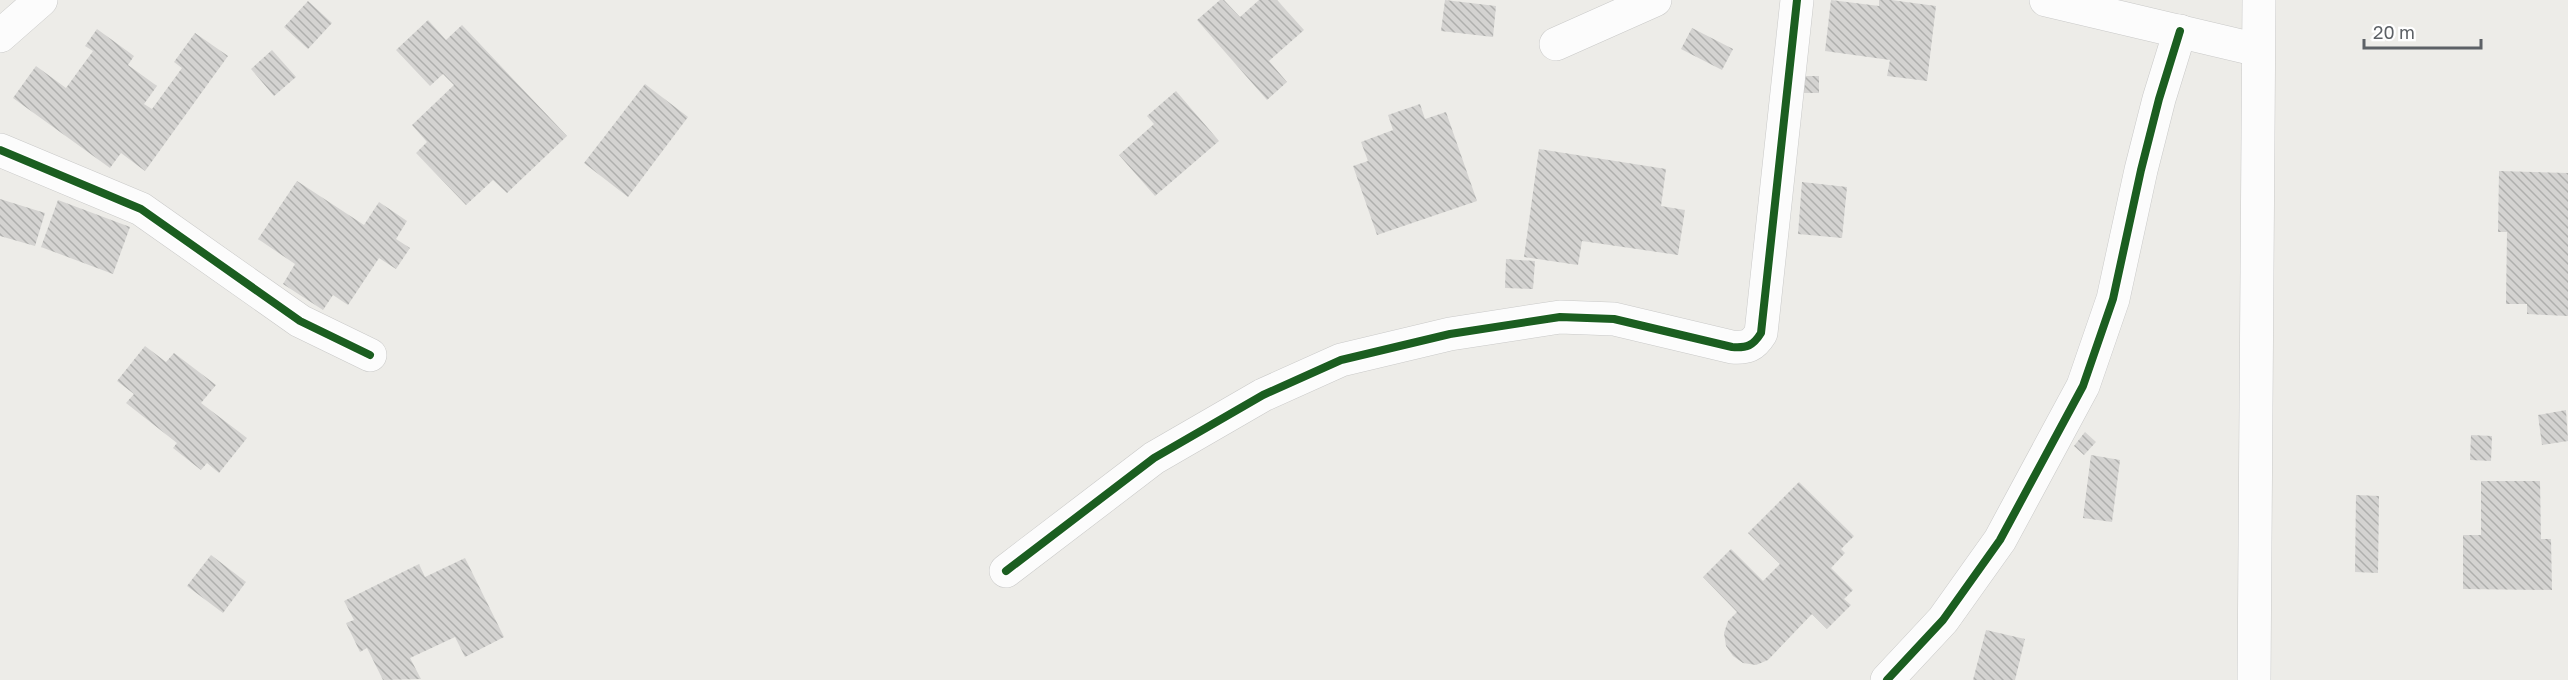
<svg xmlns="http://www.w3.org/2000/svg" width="2568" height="680" font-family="'Golos Text',sans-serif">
<defs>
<pattern id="building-back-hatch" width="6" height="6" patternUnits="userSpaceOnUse" patternTransform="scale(1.5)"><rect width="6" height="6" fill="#d4d3d1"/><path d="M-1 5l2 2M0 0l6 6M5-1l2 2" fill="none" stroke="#afafad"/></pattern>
</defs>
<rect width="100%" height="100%" fill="#edece8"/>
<!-- building -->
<g fill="url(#building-back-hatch)">
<polygon points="1220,0 1224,0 1240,17 1259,0 1277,0 1304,30 1269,61 1287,82 1267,100 1197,20"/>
<polygon points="1445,0 1496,6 1493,37 1441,31"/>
<polygon points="1831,0 1879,6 1879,0 1891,0 1936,6 1927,81 1887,76 1890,60 1825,51"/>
<polygon points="308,1 332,23 308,49 284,27"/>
<polygon points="428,20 446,40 462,25 567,136 507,193 493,180 466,205 416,153 427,142 412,125 454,85 443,74 430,86 396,50"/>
<polygon points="1692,28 1733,49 1722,70 1681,49"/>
<polygon points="97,29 134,56 128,65 157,86 144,104 152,109 182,68 174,62 195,33 228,56 145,171 121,153 110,168 13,98 36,66 66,88 93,51 85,46"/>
<polygon points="272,50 296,77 274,96 251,69"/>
<rect x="1803" y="76" width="16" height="17"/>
<polygon points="645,84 688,117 628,197 584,163"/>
<polygon points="1176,91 1219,141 1155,196 1119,155 1154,124 1147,116"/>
<polygon points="1420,104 1425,119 1446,112 1477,201 1377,235 1353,166 1368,161 1361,142 1393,130 1388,115"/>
<polygon points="1539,149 1666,169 1661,206 1685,210 1678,255 1582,241 1578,265 1524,257"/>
<polygon points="2499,171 2568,173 2568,316 2527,314 2527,304 2506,304 2507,232 2498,232"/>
<polygon points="297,181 364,225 379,202 407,221 396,239 410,248 396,269 379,258 348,305 333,295 323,310 283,284 295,264 258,239"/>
<polygon points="1802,182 1847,187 1842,238 1798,234"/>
<polygon points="0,199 45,213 35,246 0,236"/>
<polygon points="58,200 130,227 113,274 41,247"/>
<polygon points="1506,259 1535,261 1533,289 1505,288"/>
<polygon points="145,346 166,362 174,353 216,385 201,403 247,438 219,473 207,463 201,470 173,448 177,443 126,403 134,394 117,381"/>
<polygon points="2566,410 2568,441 2542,445 2538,415"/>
<polygon points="2085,432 2096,442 2084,455 2074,446"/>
<polygon points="2471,435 2492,436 2491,461 2470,460"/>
<polygon points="2091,455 2120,460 2112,522 2083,518"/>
<polygon points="2481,481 2540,481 2541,539 2551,539 2552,590 2463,589 2463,535 2481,535"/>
<polygon points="1799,482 1854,536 1841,549 1845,553 1831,568 1853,590 1844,599 1851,605 1827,629 1812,614 1768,660 1756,665 1743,663 1733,656 1726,646 1724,633 1728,621 1737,612 1703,577 1731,549 1763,581 1780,564 1748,533"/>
<polygon points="2356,495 2379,496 2378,573 2355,572"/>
<polygon points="211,555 246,582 223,613 187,586"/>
<polygon points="465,558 504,637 465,657 455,637 410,658 421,679 383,680 367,648 360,652 346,623 354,620 344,601 419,564 425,577"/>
<polygon points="1986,630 2025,639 2015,680 1973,680"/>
</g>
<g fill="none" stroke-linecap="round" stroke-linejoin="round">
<!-- minor casing -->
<g stroke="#c9c9c8" stroke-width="34">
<g id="minor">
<polyline points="2046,0 2258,50"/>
<polyline points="0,36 41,0"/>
<polyline points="1556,44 1655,0"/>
<polyline points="0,150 141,209 300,321 370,355"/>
<path d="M1006 571 1154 458 1263 395 1341 360 1450 334 1560 317 1614 319 1732 347C1747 348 1753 346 1761 333L1797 0"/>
<polyline points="1887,680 1943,620 2000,540 2083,386 2113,299 2141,170 2159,99 2180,31"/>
</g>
</g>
<!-- secondary casing -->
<g stroke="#c9c9c8" stroke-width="34">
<polyline id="secondary" points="2254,680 2259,0"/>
</g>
<!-- minor -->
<use href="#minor" stroke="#fcfcfc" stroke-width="33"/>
<!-- secondary -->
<use href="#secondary" stroke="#fcfcfc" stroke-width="33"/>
<!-- cycleway casing -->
<g stroke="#fff" stroke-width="11">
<g id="cycleway">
<polyline points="0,150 141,209 300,321 370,355"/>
<path d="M1006 571 1154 458 1263 395 1341 360 1450 334 1560 317 1614 319 1732 347C1747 348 1753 346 1761 333L1797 0"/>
<polyline points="1887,680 1943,620 2000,540 2083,386 2113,299 2141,170 2159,99 2180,31"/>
</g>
</g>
<!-- cycleway -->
<use href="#cycleway" stroke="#1b5e20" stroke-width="8"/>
</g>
<!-- scale -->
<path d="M2364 39v9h117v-9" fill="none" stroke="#5d6166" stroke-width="3"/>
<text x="2373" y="39" font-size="18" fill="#5d6166" stroke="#ffffff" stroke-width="4.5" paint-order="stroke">20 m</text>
</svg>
